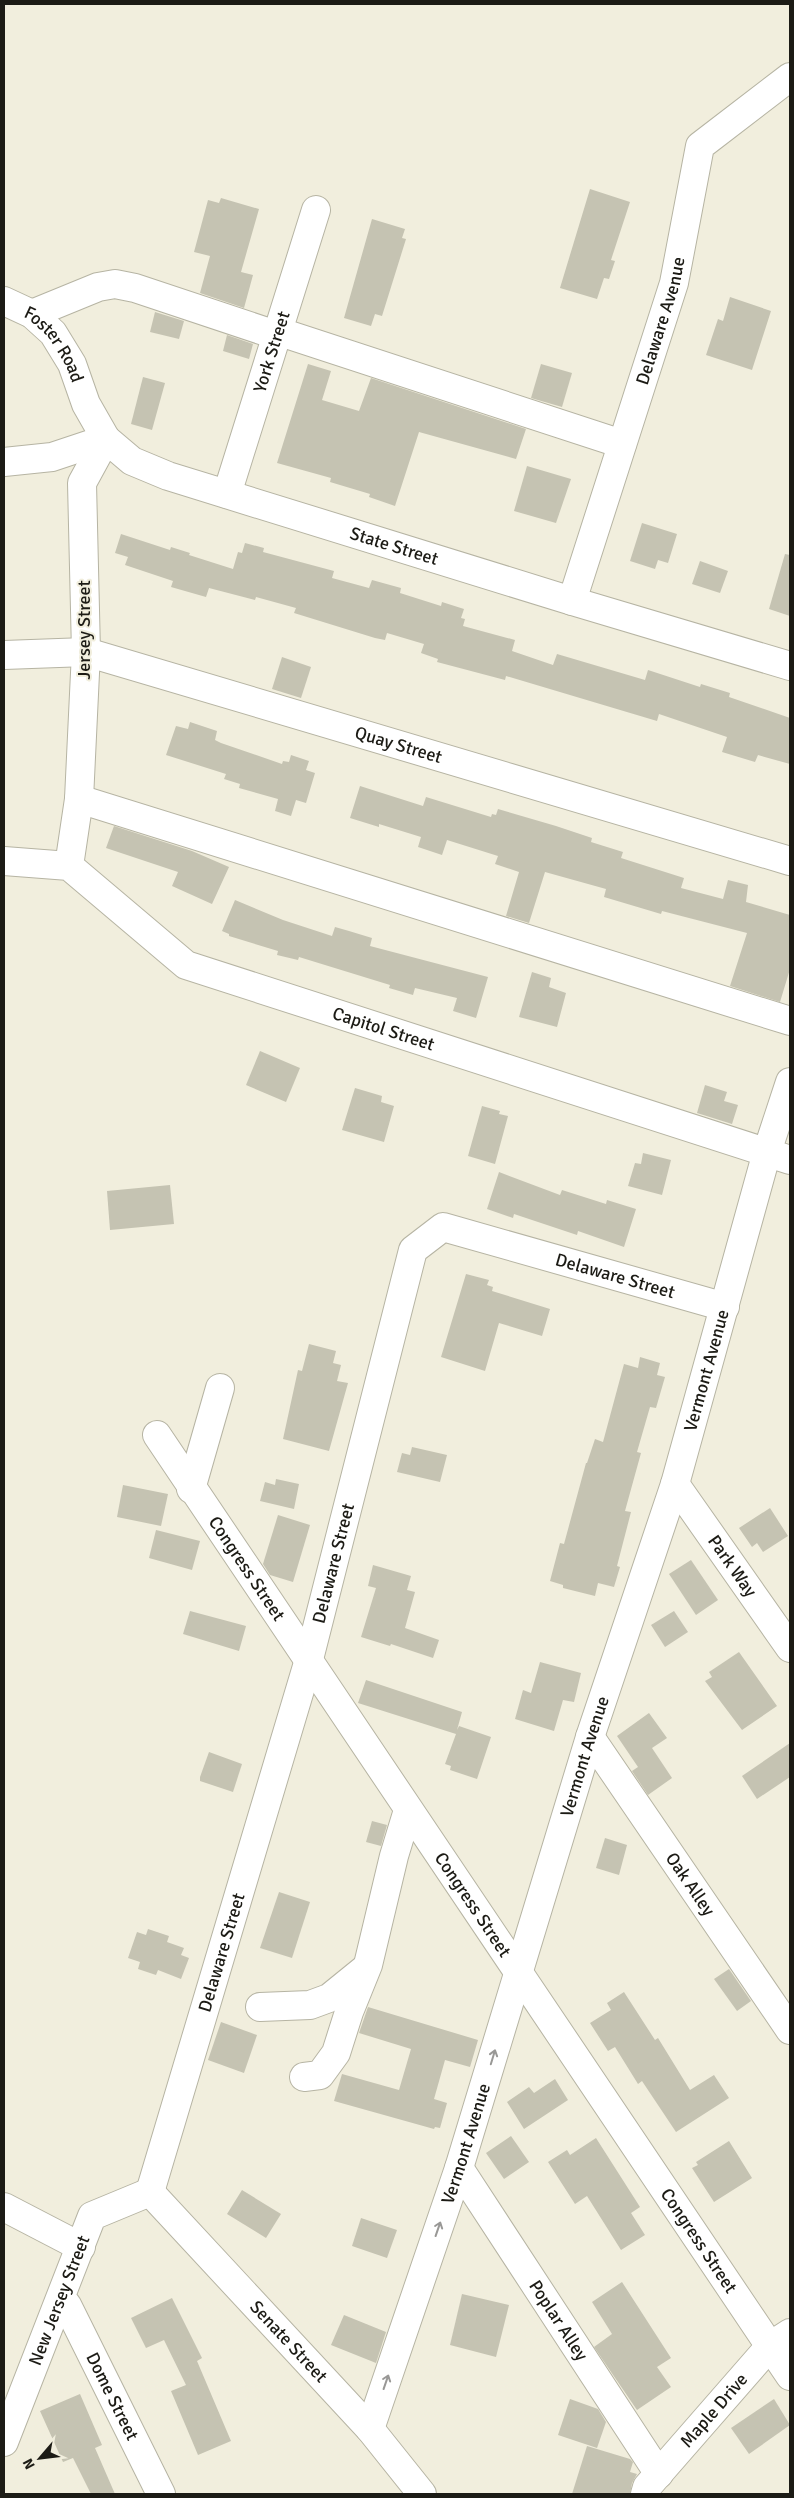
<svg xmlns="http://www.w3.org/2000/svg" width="794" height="2498" font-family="Signika,sans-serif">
<rect width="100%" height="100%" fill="#f1eedd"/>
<!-- building -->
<g fill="#c5c3b2">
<polygon points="590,189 630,202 611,260 615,261 609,279 604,278 597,299 560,288"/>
<polygon points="221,198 259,209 241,272 253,275 244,308 200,293 210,256 194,252 208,200 219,203"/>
<polygon points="372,219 405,229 402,238 406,239 382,316 375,314 371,326 344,318"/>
<polygon points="730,297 771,311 752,370 706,355 718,319 723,321"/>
<polygon points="155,312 184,321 179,339 150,332"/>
<polygon points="227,335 253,344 249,359 223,351"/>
<polygon points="308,364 331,371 322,400 359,411 371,378 526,429 516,459 419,432 395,506 369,497 370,494 330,482 331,478 277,463"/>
<polygon points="541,364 572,373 562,407 531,398"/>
<polygon points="143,377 165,383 152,430 131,424"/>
<polygon points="527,466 571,479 556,523 514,511"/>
<polygon points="642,523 677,534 668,563 658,560 655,569 630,561"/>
<polygon points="121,534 170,550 171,547 190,553 189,555 233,569 238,552 242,553 245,543 264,548 263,552 334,571 332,578 369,588 372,580 401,588 400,593 441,606 442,602 464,609 461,618 465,619 463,626 515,640 512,651 553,665 557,654 645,680 648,670 700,687 701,684 730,693 729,697 790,718 790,764 758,755 755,762 722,752 727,737 659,714 657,721 506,676 505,680 437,662 438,659 421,653 424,644 387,633 385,640 375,638 294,613 296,608 256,597 255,600 209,588 206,597 171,587 173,581 125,565 128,557 115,553"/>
<polygon points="785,554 790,555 790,616 769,609"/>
<polygon points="700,561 728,571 720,593 692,584"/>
<polygon points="282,657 311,667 301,698 272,689"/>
<polygon points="190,722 217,731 215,740 221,743 282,764 283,761 289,762 291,755 309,761 306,770 315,773 306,803 296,800 291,816 275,811 278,799 239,788 240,784 224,779 226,774 166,755 176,726 188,729"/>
<polygon points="360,786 423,806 426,797 491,817 492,814 496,815 498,809 556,826 592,838 591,842 623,852 621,858 684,878 681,888 723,899 728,880 748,885 746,902 790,915 790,969 780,1002 730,986 747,933 662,911 661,914 604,897 606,889 545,872 529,923 506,916 519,872 495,864 498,856 447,840 442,855 418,847 421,837 379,824 379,827 350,818"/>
<polygon points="114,826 192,851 229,867 212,904 172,886 178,872 106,848"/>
<polygon points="235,900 283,920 332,936 335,927 349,931 372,938 370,946 488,977 476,1018 453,1011 457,998 415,988 413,995 389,988 390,985 299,957 298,960 277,955 278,951 229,936 229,934 222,931"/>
<polygon points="532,972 551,978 549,987 566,993 557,1027 519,1017"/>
<polygon points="260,1051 300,1068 286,1102 246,1085"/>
<polygon points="705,1085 727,1092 724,1101 738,1105 732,1124 697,1113"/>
<polygon points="355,1088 382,1096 381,1102 394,1106 384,1142 342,1130"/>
<polygon points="482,1106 500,1111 499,1114 508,1116 495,1164 468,1156"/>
<polygon points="643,1153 671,1160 662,1195 628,1186 635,1163 641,1164"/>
<polygon points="499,1172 560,1195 562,1190 606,1204 607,1200 636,1209 624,1247 578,1231 577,1235 514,1214 513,1218 487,1209"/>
<polygon points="170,1185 174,1224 110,1230 107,1191"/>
<polygon points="466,1274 489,1280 487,1285 493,1287 492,1291 550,1309 542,1336 499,1323 485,1371 441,1357"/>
<polygon points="309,1344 336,1351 333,1363 341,1365 337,1381 348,1383 329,1451 283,1439 298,1370 302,1371"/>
<polygon points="640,1357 660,1363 657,1375 665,1377 656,1408 650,1407 637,1452 641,1453 625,1511 631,1512 617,1566 620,1567 614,1587 598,1583 595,1596 563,1588 563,1585 550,1581 560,1543 564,1544 586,1463 587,1463 595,1439 603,1442 624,1364 638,1368"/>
<polygon points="412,1447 447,1455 440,1482 397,1472 402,1453 410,1455"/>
<polygon points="276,1479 299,1484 294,1509 260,1501 265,1482 275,1485"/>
<polygon points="123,1485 168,1494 161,1526 117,1517"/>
<polygon points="770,1508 788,1536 763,1552 757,1543 752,1547 739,1528"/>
<polygon points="278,1515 310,1525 293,1582 270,1575 263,1564"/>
<polygon points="156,1530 200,1541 192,1570 149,1558"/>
<polygon points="691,1560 718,1600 696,1615 669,1574"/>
<polygon points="373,1565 411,1576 407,1590 415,1592 405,1628 439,1640 433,1658 391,1644 390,1646 361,1637 376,1588 368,1586"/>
<polygon points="190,1611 246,1626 239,1651 183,1634"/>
<polygon points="674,1611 688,1632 665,1647 651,1625"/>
<polygon points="739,1652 777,1706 742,1730 705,1681 712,1677 709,1672"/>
<polygon points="540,1662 581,1673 574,1702 563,1700 554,1731 515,1719 523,1690 531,1693"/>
<polygon points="366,1680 462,1712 457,1730 459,1726 491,1737 477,1779 450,1770 451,1766 445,1764 456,1734 358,1703"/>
<polygon points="649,1713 667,1738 652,1748 672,1778 648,1795 632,1771 638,1767 617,1736"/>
<polygon points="790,1743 790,1777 757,1799 742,1776"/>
<polygon points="209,1752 242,1764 233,1792 200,1781 200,1777"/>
<polygon points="372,1821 387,1825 381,1846 366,1842"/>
<polygon points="605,1838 627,1845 619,1875 596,1868"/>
<polygon points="279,1892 310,1902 292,1958 260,1948"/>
<polygon points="148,1929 169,1936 167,1942 184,1948 181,1955 189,1958 181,1979 158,1970 156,1975 138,1969 140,1962 128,1958 137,1932 146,1935"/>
<polygon points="729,1969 751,2001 737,2011 714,1979"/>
<polygon points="624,1992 655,2040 658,2038 690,2090 714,2075 729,2098 676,2132 642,2081 638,2084 615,2047 608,2051 590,2023 611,2010 607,2003"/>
<polygon points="368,2007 478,2040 470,2067 445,2060 434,2099 447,2103 440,2128 435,2127 434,2129 334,2101 342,2074 399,2090 411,2049 359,2033"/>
<polygon points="221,2022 257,2035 244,2073 208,2060"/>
<polygon points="555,2079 568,2100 524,2129 507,2102 529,2087 534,2093"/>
<polygon points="511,2136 529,2162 504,2179 486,2153"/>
<polygon points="596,2138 640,2207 631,2213 645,2235 621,2250 587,2196 575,2204 548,2162 567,2150 570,2155"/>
<polygon points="729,2141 752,2178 714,2202 692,2168 698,2165 696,2162"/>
<polygon points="242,2190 281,2214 266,2238 227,2214"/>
<polygon points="361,2218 397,2230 387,2258 352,2246"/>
<polygon points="622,2282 671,2358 657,2367 671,2387 637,2410 594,2347 612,2334 592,2302"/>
<polygon points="462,2294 509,2305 496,2357 450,2345"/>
<polygon points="172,2298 202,2358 197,2361 231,2441 198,2455 171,2391 186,2385 164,2340 146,2348 131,2318"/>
<polygon points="344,2315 386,2332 376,2363 331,2345"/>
<polygon points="80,2394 102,2445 95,2448 115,2494 91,2494 73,2458 63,2462 40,2411"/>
<polygon points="570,2399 598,2409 606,2422 597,2448 558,2435"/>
<polygon points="774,2399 790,2425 749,2454 731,2428"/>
<polygon points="587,2446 630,2459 633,2462 630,2472 637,2474 632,2483 630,2494 572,2494"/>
</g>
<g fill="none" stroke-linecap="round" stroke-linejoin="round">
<!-- minor casing -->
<g stroke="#b6b4a3" stroke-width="30">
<g id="minor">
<path id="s1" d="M4 301 32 314 53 333 72 364 86 404 106 439 132 461 168 476 572 601 790 666"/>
<polyline points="32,314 98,287 115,284 135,288 276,335"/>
<polyline points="277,331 622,444"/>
<polyline points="4,462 52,457 106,439"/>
<path id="s2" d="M227 494 316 210"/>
<path id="s3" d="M572 601 674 283 700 146 790 77"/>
<path id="s4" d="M4 655 86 652 790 861"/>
<polyline points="79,799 790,1021"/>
<path id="s5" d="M4 861 69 866 186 965 790 1160"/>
<polyline points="69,866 79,799 86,652 82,483 106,439"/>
<path id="s6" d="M157 1435 790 2376"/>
<path id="s7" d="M675 1484 790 1648"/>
<polyline points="191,1489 220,1388"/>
<path id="s8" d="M590 1737 790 2030"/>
<polyline points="260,2007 310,2005 329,1998 366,1968"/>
<polyline points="304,2077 320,2075 336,2053 349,2012 368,1965 394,1856 408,1810"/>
<path id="s9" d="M459 2168 659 2474"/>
<path id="s10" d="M150 2192 308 1663 413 1250 443 1227 725 1307"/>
<path id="s11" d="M150 2192 370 2429 422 2494"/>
<polyline points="4,2207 81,2247"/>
<path id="s12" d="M60 2301 67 2305 161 2494"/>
<path id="s13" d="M370 2429 459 2168 590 1737 675 1484 767 1152 790 1082"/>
<path id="s14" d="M4 2442 92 2216 150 2192"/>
<path id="s15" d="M645 2494 647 2487 770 2346 790 2333"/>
</g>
</g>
<!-- minor -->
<use href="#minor" stroke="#fff" stroke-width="28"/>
</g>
<!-- one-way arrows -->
<defs><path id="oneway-shaft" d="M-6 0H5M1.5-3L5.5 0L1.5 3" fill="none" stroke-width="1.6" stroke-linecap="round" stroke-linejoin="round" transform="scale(1.25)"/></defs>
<g stroke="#999896">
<use href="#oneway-shaft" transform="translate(493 2057) rotate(-73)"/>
<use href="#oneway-shaft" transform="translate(438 2229) rotate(-71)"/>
<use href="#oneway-shaft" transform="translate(386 2382) rotate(-71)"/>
</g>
<g text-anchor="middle" stroke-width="4" stroke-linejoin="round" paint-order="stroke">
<!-- street labels -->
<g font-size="18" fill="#1c1b15" stroke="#f1eedd">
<text dy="6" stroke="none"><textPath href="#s3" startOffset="294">Delaware Avenue</textPath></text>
<text dy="6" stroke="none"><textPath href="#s1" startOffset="69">Foster Road</textPath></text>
<text dy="6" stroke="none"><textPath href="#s2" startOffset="149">York Street</textPath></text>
<text dy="6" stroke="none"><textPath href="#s1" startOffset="488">State Street</textPath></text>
<text transform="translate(84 630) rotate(-90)" y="6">Jersey Street</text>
<text dy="6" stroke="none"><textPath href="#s4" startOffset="408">Quay Street</textPath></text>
<text dy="6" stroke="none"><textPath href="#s5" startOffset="426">Capitol Street</textPath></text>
<text dy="6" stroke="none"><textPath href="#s10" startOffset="1195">Delaware Street</textPath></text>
<text dy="6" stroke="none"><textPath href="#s13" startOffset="1111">Vermont Avenue</textPath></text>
<text dy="6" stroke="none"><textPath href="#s10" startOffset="655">Delaware Street</textPath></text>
<text dy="6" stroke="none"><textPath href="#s7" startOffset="100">Park Way</textPath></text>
<text dy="6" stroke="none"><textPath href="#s6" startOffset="161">Congress Street</textPath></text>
<text dy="6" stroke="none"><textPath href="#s13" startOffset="706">Vermont Avenue</textPath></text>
<text dy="6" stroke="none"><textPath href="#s8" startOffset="178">Oak Alley</textPath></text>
<text dy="6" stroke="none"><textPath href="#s6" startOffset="566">Congress Street</textPath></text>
<text dy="6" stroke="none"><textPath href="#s10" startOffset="250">Delaware Street</textPath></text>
<text dy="6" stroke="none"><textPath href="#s13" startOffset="301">Vermont Avenue</textPath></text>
<text dy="6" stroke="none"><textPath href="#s6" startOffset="971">Congress Street</textPath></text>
<text dy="6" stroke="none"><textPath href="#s14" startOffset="152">New Jersey Street</textPath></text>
<text dy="6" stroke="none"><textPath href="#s9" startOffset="182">Poplar Alley</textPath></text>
<text dy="6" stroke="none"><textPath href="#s11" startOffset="204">Senate Street</textPath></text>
<text dy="6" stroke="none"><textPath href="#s12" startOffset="110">Dome Street</textPath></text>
<text dy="6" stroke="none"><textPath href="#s15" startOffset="109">Maple Drive</textPath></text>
</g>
</g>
<!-- border -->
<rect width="794" height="2498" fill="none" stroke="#1c1b15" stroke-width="10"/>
<!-- north arrow -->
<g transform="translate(40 2458) rotate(242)" stroke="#f1eedd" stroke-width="4" paint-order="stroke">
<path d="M0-4L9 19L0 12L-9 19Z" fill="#1c1b15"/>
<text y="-8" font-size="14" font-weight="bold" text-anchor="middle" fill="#1c1b15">N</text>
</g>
</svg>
